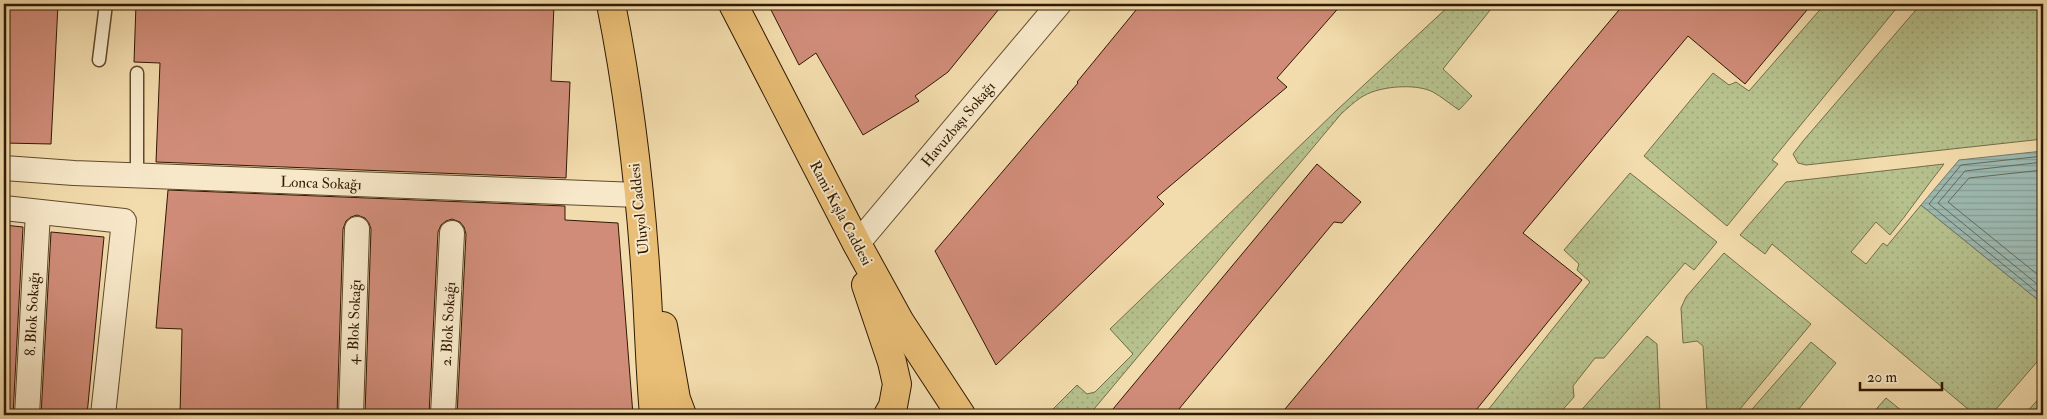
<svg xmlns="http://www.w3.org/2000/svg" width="2047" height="419" font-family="'IM FELL Double Pica',serif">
<defs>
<pattern id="grass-dots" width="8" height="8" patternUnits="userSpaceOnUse" patternTransform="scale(1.25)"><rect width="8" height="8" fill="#b6c18d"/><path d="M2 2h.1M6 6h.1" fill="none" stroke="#9da578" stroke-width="1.8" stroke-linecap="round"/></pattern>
<pattern id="water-rules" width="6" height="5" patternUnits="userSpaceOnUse" patternTransform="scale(1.25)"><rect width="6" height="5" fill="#9cb9b1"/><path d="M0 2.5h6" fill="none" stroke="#879e96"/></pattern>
</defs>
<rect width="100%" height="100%" fill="#f2dbac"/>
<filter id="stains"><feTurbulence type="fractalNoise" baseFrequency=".004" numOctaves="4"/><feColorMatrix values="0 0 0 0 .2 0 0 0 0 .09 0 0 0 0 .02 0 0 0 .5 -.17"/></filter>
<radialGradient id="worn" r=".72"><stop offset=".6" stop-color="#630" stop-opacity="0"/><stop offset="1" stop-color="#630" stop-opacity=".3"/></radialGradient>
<!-- grass -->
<g fill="url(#grass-dots)" stroke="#736d47">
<path d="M1451 4H1495L1443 69 1472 96 1459 110C1450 104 1442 97 1433 92 1417 84 1389 86 1372 92 1360 96 1350 106 1341 114L1089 415H1047L1077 385 1087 394 1095 392 1133 354 1110 329 1337 110Z"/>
<polygon points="1825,4 1900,4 1772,160 1778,164 1727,226 1644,156 1713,73 1729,85 1736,82 1749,91"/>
<polygon points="1921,4 2043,4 2043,139 1806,165 1798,163 1793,154 1803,141"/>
<path d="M1944 164C1925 188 1909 212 1890 235L1876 222 1851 252 1866 264 1883 243 1887 246 1921 205 2043 304V355L1991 415H1975L1772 244 1765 254 1740 235 1786 182Z"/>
<polygon points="1630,173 1717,242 1694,270 1685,263 1604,358 1595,358 1573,386 1574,397 1558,415 1532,415 1527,410 1522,415 1484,415 1590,282 1577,270 1579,264 1564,250"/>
<polygon points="1724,253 1811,324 1735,415 1707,415 1703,346 1697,341 1683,343 1681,308 1686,297"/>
<polygon points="1647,336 1657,344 1660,415 1577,415"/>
<polygon points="1811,342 1836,363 1794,415 1747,415"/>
<polygon points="2043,394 2043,415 2024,415"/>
<polygon points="1886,398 1907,415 1871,415"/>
</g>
<!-- water -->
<polygon fill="url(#water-rules)" stroke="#71796b" points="2043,151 2043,304 1921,205 1959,160"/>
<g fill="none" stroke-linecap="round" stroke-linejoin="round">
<!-- shore -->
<g stroke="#666959" stroke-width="1">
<polyline points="2043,156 1961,165 1929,204 2043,297"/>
<polyline points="2043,162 1965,171 1938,203 2043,289"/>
<polyline points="2043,170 1969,178 1948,202 2043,279"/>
</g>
</g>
<!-- building -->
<g fill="#d08c79" stroke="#301901">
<polygon points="4,4 58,4 51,144 4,143"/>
<polygon points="136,4 554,4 551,81 570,82 566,178 156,162 160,63 134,62"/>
<polygon points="768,4 1003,4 948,72 915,96 919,101 863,135 816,53 799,65"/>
<polygon points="1141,4 1342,4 1277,78 1287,87 1157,197 1164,204 996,365 935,251 1078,83 1077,82"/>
<polygon points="1624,4 1812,4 1745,84 1688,36 1523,233 1582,280 1472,415 1280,415"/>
<polygon points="1317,164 1361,202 1342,223 1334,222 1174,415 1108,415"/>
<polygon points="168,190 565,206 565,220 618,223 633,415 457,415 466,234 464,227 460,222 452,219 446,221 441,225 438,232 429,415 365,415 371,229 369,223 365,218 357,215 351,217 346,221 343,229 337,415 180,415 182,329 156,328"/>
<polygon points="4,225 23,227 13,415 4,415"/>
<polygon points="51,232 104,237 87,415 41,415"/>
</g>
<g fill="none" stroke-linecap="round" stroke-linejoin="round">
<!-- lane casing -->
<g stroke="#604a2c" stroke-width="15">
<g id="lane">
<polyline points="99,60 106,4"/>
<polyline points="137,175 137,73"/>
</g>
</g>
<!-- street casing -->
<g stroke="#604a2c" stroke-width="26">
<g id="street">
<polyline points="4,168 74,173 638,195"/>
<polyline points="4,208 124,221 103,415"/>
<polyline points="857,244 1059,4"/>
<polyline points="27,415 38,212"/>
<polyline points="351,415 357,229"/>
<polyline points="443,415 452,233"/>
</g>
</g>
<!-- primary casing -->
<g stroke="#301901" stroke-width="30">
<g id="primary">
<path d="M611 4C629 94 640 187 646 279 649 324 650 370 654 415"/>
<polyline points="733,4 857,244 900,322 961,415"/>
<polyline points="866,285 892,362 897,384 893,406 888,415"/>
<polyline points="663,326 676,399 682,415"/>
</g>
</g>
<!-- lane -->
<use href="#lane" stroke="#f7e8c9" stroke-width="12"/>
<!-- street -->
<use href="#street" stroke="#f7e8c9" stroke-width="24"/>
<!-- primary -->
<use href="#primary" stroke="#e9be76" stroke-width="28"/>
</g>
<g text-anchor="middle" stroke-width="4" stroke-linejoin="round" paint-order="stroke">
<!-- street labels -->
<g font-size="15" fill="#301901" stroke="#f7e8c9">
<text transform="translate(958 124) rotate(-50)" y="5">Havuzbaşı Sokağı</text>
<text transform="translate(321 183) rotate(2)" y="5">Lonca Sokağı</text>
<text transform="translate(639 209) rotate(-96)" y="5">Uluyol Caddesi</text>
<text transform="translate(841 213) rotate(62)" y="5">Rami Kışla Caddesi</text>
<text transform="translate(32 314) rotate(-87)" y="5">8. Blok Sokağı</text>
<text transform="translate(354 322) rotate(-88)" y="5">4. Blok Sokağı</text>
<text transform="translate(448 324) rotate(-87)" y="5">2. Blok Sokağı</text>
</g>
</g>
<!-- margin -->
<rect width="2047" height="419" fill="none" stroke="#f2dbac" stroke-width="20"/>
<rect x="5" y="5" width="2037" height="409" fill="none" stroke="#301901" stroke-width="2.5"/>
<rect x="10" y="10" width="2027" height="399" fill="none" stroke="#301901"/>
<!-- scale -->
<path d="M1860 382v8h82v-8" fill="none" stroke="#301901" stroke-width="2.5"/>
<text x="1867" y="382" font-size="15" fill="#301901" stroke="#f7e8c9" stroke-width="4" paint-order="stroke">20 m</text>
<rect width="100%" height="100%" filter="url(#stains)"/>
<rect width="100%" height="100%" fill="url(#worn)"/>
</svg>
